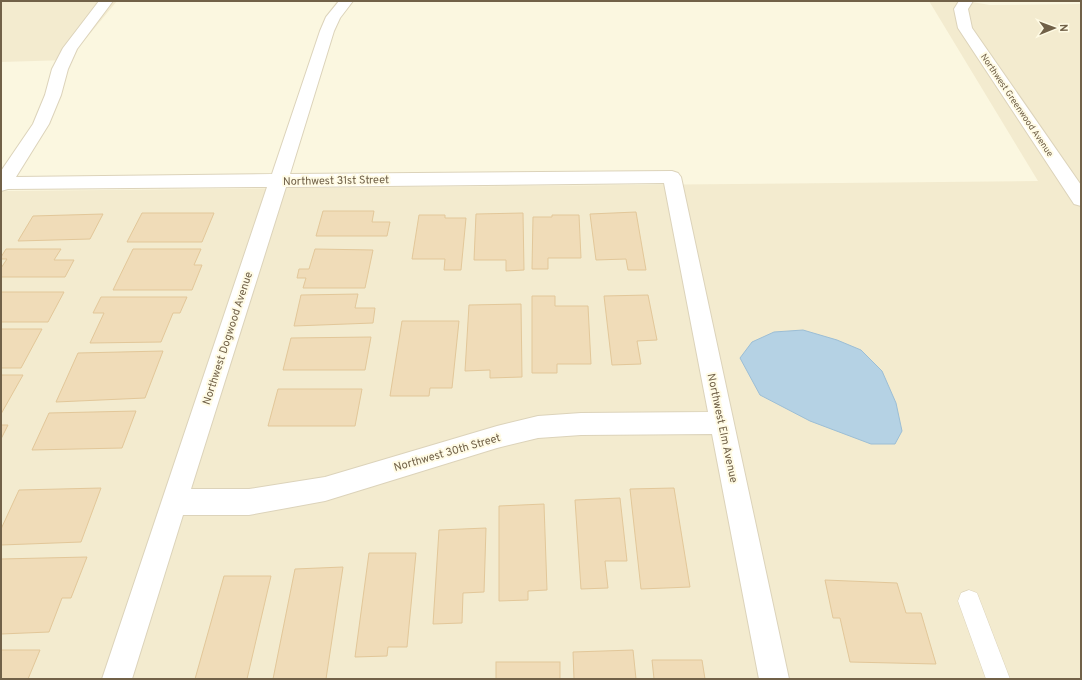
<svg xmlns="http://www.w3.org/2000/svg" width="1082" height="680" font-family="Overpass,sans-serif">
<rect width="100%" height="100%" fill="#fbf7e0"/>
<!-- residential -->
<g fill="#f3ebcf">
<polygon points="1,1 117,1 68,60 1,62"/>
<polygon points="929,1 966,1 990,5 1081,4 1081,679 1,679 1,191 1038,181"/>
</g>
<!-- water -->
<polygon fill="#b5d2e4" stroke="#9cbed5" points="803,330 837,340 861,350 882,371 896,403 902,431 895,444 871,444 810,421 760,395 740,358 752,342 774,332"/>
<!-- building -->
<g fill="#f0dcb8" stroke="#e2c799">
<polygon points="323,211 374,211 372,222 390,222 387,236 316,236"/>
<polygon points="636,212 646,270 628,270 626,259 596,260 590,214"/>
<polygon points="142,213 214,213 202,242 127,242"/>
<polygon points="523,213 524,270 506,271 506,260 474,260 476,214"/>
<polygon points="103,214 90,239 18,241 33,216"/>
<polygon points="419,215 445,215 445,218 466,218 461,270 444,270 445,259 412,259"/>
<polygon points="552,215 579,215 581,258 548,258 548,269 532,269 533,217 552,217"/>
<polygon points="6,249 61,249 54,260 74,260 65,277 1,277 1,268 7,259 1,259 1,257"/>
<polygon points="133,249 201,249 194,265 202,265 192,290 113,290"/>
<polygon points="315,249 373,250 365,288 303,288 306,278 297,278 299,269 309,269"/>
<polygon points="1,292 64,292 48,322 1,322"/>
<polygon points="358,294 355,308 375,308 373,323 294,326 301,295"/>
<polygon points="648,295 657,340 637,341 641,364 612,365 604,296"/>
<polygon points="532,296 555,296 555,306 588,306 591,364 557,364 557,373 532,373"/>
<polygon points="101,297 187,297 180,313 173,313 161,342 90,343 104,313 93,313"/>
<polygon points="521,304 522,377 490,378 490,370 465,371 469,305"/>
<polygon points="402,321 459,321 452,388 430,388 429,396 390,396"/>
<polygon points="1,329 42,329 21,368 1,368"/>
<polygon points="371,337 365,370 283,370 291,338"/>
<polygon points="163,351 145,398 56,402 78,353"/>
<polygon points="1,375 23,375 1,414"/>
<polygon points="278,389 362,389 355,426 268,426"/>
<polygon points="136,411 122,448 32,450 49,413"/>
<polygon points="1,425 8,425 1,439"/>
<polygon points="101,488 81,542 1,545 1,529 19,490"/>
<polygon points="674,488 690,587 641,589 630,489"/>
<polygon points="620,498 627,561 605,561 608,588 581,589 575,500"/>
<polygon points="544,504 547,590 528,591 528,600 499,601 499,506"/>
<polygon points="486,528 484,592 463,593 462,623 433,624 439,530"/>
<polygon points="369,553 416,553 407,647 388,647 387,656 355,657"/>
<polygon points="87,557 71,598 62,598 49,632 1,634 1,559"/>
<polygon points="343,567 326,679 273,679 295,569"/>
<polygon points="224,576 271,576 247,679 195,679"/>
<polygon points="825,580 897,583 906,613 921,613 936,664 850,662 840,618 833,618"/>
<polygon points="1,650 40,650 28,679 1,679"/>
<polygon points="633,650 636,679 574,679 573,652"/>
<polygon points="652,660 702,660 705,679 654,679"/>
<rect x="496" y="662" width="64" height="17"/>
</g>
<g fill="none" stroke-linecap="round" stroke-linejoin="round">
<!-- service casing -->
<g stroke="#dcd3ba" stroke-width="1">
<polygon id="service" points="969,590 977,593 1010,679 986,679 958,601 961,593"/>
</g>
<!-- minor casing -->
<g stroke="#dcd3ba" stroke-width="2">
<g id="minor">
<path d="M99 1H113L77 49 68 69 61 95 49 124 16 177 272 174 320 31 326 17 339 1H353L340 18 334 31 290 174 672 171 678 173 681 177 789 679H759L712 434 581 435 538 438 497 448 325 501 249 515H183L132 679H102L267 187 8 189 1 191V171L33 124 45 95 52 69 63 48ZM664 183 708 412 581 413 538 416 497 426 325 477 249 489H191L286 187Z"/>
<polygon points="959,1 973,1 968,9 972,28 1081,185 1081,206 1074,204 958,28 954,9"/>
</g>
</g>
<!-- service -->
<use href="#service" fill="#fff" fill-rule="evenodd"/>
<!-- minor -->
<use href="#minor" fill="#fff" fill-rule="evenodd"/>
</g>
<g text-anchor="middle" stroke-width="4" stroke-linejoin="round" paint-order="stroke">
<!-- far-street labels -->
<g font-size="9" fill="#716148" stroke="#fffbe5">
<text transform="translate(1017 105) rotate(56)" y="3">Northwest Greenwood Avenue</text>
</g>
<!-- street labels -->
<g font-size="11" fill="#716148" stroke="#fffbe5">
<text transform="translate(336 180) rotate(-1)" y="4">Northwest 31st Street</text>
<text transform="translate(227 338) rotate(-72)" y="4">Northwest Dogwood Avenue</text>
<text transform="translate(723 428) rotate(78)" y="4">Northwest Elm Avenue</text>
<text transform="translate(447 452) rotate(-16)" y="4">Northwest 30th Street</text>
</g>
</g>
<!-- border -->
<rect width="1082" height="680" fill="none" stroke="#716148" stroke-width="4"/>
<!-- north arrow -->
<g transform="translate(1054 28) rotate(89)" stroke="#fffbe5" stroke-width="3" paint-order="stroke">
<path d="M0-3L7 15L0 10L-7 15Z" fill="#716148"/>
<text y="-6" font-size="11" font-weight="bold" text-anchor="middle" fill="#716148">N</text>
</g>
</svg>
